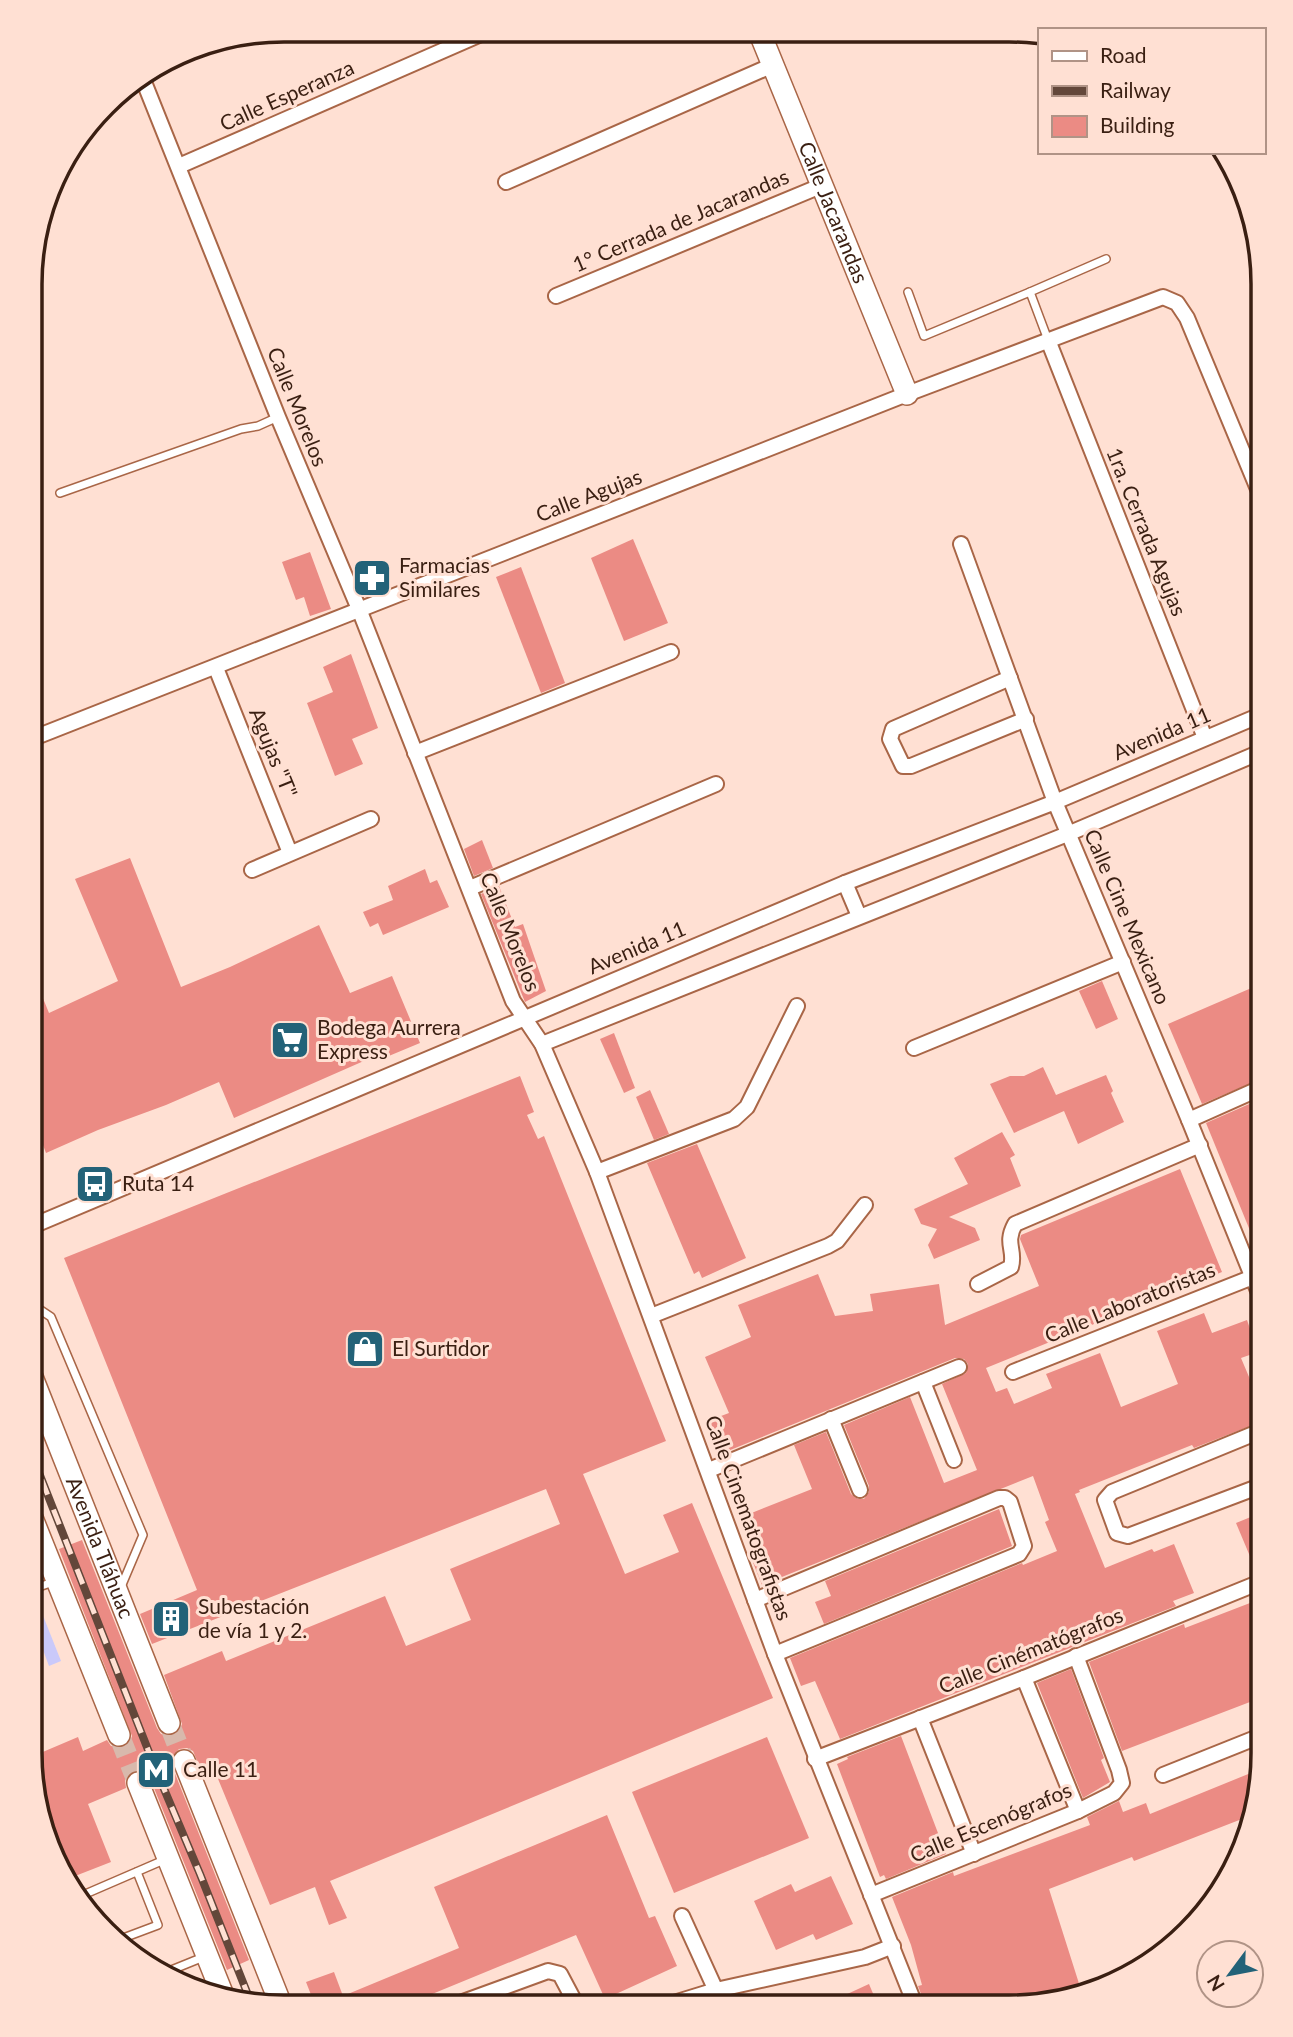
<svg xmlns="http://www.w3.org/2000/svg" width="1293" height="2037" font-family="Lato,sans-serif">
<rect width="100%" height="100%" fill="#ffe0d3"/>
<!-- green -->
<polygon fill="#cac9fa" points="40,1608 61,1661 49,1666 30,1615 30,1613"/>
<!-- building -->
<g fill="#eb8b84">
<polygon points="633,539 668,623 624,641 591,558"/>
<polygon points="310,552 331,609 310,616 304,597 296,600 282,562"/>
<polygon points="521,567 565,683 541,693 496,577"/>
<polygon points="351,654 378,728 352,739 363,764 335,776 307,703 333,692 323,667"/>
<polygon points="482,840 493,868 474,876 464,849"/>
<polygon points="130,858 181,987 230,967 319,925 350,993 392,976 420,1043 384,1058 382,1053 234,1118 219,1082 166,1105 98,1130 46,1153 43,1145 31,1150 31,969 49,1013 118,981 75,879"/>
<polygon points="425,869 430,883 437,880 449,907 383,935 378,923 370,927 363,912 393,900 388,886"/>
<polygon points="499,886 515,927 523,924 546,991 525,1002 481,894"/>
<polygon points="1102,981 1118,1019 1096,1029 1079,991"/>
<polygon points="1263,983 1263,1078 1202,1104 1168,1024"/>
<polygon points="614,1033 635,1088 624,1093 600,1039"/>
<polygon points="1043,1067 1056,1095 1106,1075 1113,1091 1111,1093 1124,1122 1078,1144 1064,1111 1014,1133 990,1084 1010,1076 1024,1076"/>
<polygon points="520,1076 534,1112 527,1115 538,1139 544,1136 666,1441 583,1474 625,1574 679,1552 663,1515 692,1503 773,1698 330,1881 347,1918 329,1925 315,1887 270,1905 216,1774 204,1777 193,1751 187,1748 179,1749 171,1758 172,1766 249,1960 227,1970 150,1778 146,1772 133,1771 125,1780 126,1788 88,1804 111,1862 70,1878 49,1851 31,1757 78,1737 83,1751 107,1740 111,1746 123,1747 130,1743 132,1736 59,1549 82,1540 157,1728 161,1734 168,1736 179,1732 182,1724 164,1675 222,1651 226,1661 385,1596 406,1646 471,1620 450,1569 560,1524 546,1489 152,1644 140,1614 197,1590 64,1258"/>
<polygon points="650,1090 669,1134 654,1140 636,1097"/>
<polygon points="1263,1098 1263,1260 1262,1260 1206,1123"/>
<polygon points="1002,1132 1015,1155 1010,1158 1021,1186 949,1217 975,1228 980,1240 934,1259 928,1245 937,1229 921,1224 914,1209 968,1184 954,1158"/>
<polygon points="697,1144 746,1258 702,1278 699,1271 694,1274 647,1163"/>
<polygon points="1180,1169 1222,1272 986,1368 996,1392 1007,1388 1014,1404 1052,1388 1046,1374 1100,1353 1121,1407 1178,1384 1157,1331 1204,1313 1212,1333 1247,1320 1258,1352 1241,1358 1263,1410 1263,1421 1194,1448 1192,1445 1079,1490 1080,1492 1075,1494 1105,1568 1152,1549 1154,1552 1174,1544 1194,1593 1173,1601 1176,1606 840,1739 815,1681 801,1686 790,1658 1022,1563 1023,1565 1057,1551 1045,1522 1049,1520 1033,1476 762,1585 752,1560 765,1555 749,1514 812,1489 794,1445 826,1432 851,1494 858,1499 864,1499 869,1492 869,1486 844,1425 910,1397 944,1483 977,1470 942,1384 966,1373 968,1364 964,1359 955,1358 718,1455 705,1422 729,1413 705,1357 751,1337 738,1305 818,1274 835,1316 873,1311 870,1294 939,1284 945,1325 1039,1286 1020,1239 1021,1235"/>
<polygon points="999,1509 1012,1546 824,1624 815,1602 831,1596 825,1581"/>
<polygon points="1263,1512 1263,1572 1257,1573 1236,1523"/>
<polygon points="1263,1598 1263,1697 1122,1751 1089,1662 1184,1624 1185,1628"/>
<polygon points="1071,1669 1104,1758 1101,1760 1110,1782 1083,1798 1037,1683"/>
<polygon points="901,1736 946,1854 886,1879 884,1875 880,1877 837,1764 848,1759 847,1757"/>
<polygon points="767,1737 809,1838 674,1893 632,1792"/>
<polygon points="1263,1768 1247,1817 1134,1861 1132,1857 1049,1889 1082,1993 1010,2007 926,2007 918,1986 922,1985 911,1945 892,1897 953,1872 954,1876 1090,1825 1087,1817 1119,1801 1123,1812 1146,1803 1150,1814"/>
<polygon points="607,1815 649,1918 655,1916 677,1966 605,1999 576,1935 403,2006 315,2005 306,1982 334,1972 343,1996 459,1948 434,1887"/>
<polygon points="831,1876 853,1924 816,1940 813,1934 776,1950 754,1901 791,1884 795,1892"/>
<polygon points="869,1984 877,2003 869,2007 819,2007"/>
</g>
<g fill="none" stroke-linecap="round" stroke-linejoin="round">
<!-- secondary-tunnel -->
<g stroke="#d8b9ac" stroke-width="21" stroke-dasharray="21 10" stroke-linecap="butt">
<polyline points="169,1723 184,1761"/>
<polyline points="119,1735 138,1783"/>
</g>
<!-- lane casing -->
<g stroke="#a96647" stroke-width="10">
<g id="lane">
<polyline points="908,292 924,336 1030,292"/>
<polyline points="1048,340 1030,292 1106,259"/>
<polyline points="60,493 241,429 258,426 278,417"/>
<polyline points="30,1303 51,1317 143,1535 121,1587"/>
<polyline points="30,1590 56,1581"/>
<polyline points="83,1895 164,1860"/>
<polyline points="118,1940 158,1925 137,1872"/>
<polyline points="169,1971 206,1956"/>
</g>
</g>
<!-- street casing -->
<g stroke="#a96647" stroke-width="18">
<g id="street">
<polyline points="142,77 278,417 359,609 513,1001 542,1044 597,1172 775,1654 916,2007"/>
<polyline points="179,166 490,30"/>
<polyline points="506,182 773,65"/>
<polyline points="556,296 823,185"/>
<polyline points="1048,340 1205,738"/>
<polyline points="961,544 1055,802 1189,1120 1263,1303"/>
<polyline points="216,668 290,853"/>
<polyline points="1010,678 893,729 890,739 903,766 911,766 1026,719"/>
<polyline points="31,739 907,394 1163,297 1177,303 1187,318 1263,501"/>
<polyline points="415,753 671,652"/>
<polyline points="252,870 371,819"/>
<polyline points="845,883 859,916"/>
<polyline points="470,888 716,784"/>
<polyline points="542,1044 1070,833 1263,751"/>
<polyline points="914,1048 1123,962"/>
<polyline points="1189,1120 1263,1087"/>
<polyline points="597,1172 734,1119 747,1107 797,1006"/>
<polyline points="30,1227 845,883 1055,802 1263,714"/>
<path d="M978 1284 1011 1267C1016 1250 1004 1244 1015 1224L1200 1145"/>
<polyline points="651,1316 828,1246 837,1241 865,1205"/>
<polyline points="1013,1372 1263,1273"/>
<polyline points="923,1382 954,1460"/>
<polyline points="831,1419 860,1490"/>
<polyline points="709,1470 959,1367"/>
<polyline points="1263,1485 1128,1536 1117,1533 1105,1500 1112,1492 1263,1430"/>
<polyline points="755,1600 999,1498 1005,1498 1010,1502 1024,1546 1019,1554 775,1654"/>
<polyline points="1024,1678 1078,1811"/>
<polyline points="920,1718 974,1854"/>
<polyline points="815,1759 1024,1678 1263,1581"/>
<polyline points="1163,1775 1263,1735"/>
<polyline points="871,1895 1078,1811 1114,1793 1122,1783 1119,1770 1076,1656"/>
<polyline points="682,1916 723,2006"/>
<polyline points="452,2006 548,1971 560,1974 577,2006"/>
<polyline points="664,2006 716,1990 865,1957 893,1946"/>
</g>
</g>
<!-- secondary casing -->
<g stroke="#a96647" stroke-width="24">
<g id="secondary">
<path id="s1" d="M759 31 907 394"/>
<path id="s2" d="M30 1372 169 1723"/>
<polyline points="30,1513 119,1735"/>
<polyline points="184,1761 281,2005"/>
<polyline points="138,1783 222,1993"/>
</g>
</g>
<!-- lane -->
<use href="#lane" stroke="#fff" stroke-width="7"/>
<!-- street -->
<use href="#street" stroke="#fff" stroke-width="14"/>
<!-- secondary -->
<use href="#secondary" stroke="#fff" stroke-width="21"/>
<!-- rail casing -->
<g stroke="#63473a" stroke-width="8">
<polyline id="rail" points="30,1450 156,1770 200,1874 252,2005"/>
</g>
<!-- rail -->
<use href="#rail" stroke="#ffe0d3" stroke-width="5" stroke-dasharray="16" stroke-linecap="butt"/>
</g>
<!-- icons -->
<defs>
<g id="pharmacy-square" transform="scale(2.0125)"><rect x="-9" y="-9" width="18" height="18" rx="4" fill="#236278" stroke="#ffe0d3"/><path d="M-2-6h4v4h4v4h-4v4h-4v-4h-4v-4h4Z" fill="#fff"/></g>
<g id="supermarket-square" transform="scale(2.0125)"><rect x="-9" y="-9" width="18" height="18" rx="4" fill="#236278" stroke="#ffe0d3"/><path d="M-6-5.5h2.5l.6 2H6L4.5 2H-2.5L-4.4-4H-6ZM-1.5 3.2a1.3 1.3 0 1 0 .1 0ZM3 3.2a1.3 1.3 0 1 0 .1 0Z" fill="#fff"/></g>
<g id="bus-square" transform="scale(2.0125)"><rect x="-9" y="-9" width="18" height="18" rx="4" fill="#236278" stroke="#ffe0d3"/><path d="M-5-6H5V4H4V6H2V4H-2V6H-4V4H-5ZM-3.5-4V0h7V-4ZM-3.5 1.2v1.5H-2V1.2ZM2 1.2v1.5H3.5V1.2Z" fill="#fff"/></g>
<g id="shop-square" transform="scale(2.0125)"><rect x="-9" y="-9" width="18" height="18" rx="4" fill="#236278" stroke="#ffe0d3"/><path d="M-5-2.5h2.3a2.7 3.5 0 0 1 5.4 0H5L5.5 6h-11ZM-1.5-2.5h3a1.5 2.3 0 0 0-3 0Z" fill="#fff"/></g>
<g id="building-square" transform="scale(2.0125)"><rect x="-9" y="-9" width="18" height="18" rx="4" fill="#236278" stroke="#ffe0d3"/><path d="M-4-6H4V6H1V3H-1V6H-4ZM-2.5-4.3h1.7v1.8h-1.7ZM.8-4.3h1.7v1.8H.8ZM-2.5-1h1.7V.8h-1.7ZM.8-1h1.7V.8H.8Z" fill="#fff"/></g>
<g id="metro-square" transform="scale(2.0125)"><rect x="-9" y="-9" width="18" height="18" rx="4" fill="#236278" stroke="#ffe0d3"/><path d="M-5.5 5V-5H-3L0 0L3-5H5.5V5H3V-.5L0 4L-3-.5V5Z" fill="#fff"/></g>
</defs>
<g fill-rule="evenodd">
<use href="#pharmacy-square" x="372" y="578"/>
<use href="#supermarket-square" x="290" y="1040"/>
<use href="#bus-square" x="95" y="1184"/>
<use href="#shop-square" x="365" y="1349"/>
<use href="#building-square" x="171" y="1619"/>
<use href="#metro-square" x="156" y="1770"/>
</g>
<g text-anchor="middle" stroke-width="6" stroke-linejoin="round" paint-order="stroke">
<!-- street labels -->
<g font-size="21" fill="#3a1f12" stroke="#ffe0d3">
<text transform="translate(287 96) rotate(-24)" y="7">Calle Esperanza</text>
<text dy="7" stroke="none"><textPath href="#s1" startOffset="196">Calle Jacarandas</textPath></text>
<text transform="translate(681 221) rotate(-23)" y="7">1° Cerrada de Jacarandas</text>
<text transform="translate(297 407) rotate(68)" y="7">Calle Morelos</text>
<text transform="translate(589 496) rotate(-21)" y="7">Calle Agujas</text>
<text transform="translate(1146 532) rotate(68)" y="7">1ra. Cerrada Agujas</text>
<text transform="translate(1162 734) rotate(-23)" y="7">Avenida 11</text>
<text transform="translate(273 753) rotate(68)" y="7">Agujas "T"</text>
<text transform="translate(1127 917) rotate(67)" y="7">Calle Cine Mexicano</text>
<text transform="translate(510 932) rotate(68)" y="7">Calle Morelos</text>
<text transform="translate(637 948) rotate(-23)" y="7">Avenida 11</text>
<text transform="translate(1130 1303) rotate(-22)" y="7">Calle Laboratoristas</text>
<text transform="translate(748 1518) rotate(70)" y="7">Calle Cinematografistas</text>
<text dy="7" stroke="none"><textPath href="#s2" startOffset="189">Avenida Tláhuac</textPath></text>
<text transform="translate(1031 1651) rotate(-22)" y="7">Calle Cinématógrafos</text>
<text transform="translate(991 1823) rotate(-23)" y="7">Calle Escenógrafos</text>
</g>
<!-- poi labels -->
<g font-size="21" fill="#3a1f12" stroke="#ffe0d3" text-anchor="start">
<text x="399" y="573">Farmacias<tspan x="399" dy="24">Similares</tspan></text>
<text x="317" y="1035">Bodega Aurrera<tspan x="317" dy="24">Express</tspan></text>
<text x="122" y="1191">Ruta 14</text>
<text x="392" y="1356">El Surtidor</text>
<text x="198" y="1614">Subestación<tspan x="198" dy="24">de vía 1 y 2.</tspan></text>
<text x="183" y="1777">Calle 11</text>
</g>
</g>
<!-- crop -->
<path d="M0 0H1293V2037H0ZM284 42H1009A242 242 0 0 1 1251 284V1753A242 242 0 0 1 1009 1995H284A242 242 0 0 1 42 1753V284A242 242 0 0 1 284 42Z" fill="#ffe0d3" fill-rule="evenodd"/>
<path fill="none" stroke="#3a1f12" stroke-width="3.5" d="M284 42H1009A242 242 0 0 1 1251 284V1753A242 242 0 0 1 1009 1995H284A242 242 0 0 1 42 1753V284A242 242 0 0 1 284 42Z"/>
<!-- legend -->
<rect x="1038" y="28" width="228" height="126" fill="#ffe0d3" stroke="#b09386" stroke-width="2"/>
<rect x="1052" y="51" width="35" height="10" fill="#ffffff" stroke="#b09386" stroke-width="2"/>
<text x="1100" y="63" font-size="21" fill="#3a1f12">Road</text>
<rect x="1052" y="86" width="35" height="10" fill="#63473a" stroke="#b09386" stroke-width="2"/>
<text x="1100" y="98" font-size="21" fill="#3a1f12">Railway</text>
<rect x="1052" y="116" width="35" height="21" fill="#eb8b84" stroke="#b09386" stroke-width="2"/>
<text x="1100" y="133" font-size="21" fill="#3a1f12">Building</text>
<!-- north arrow -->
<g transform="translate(1230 1974) rotate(238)"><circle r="33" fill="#ffe0d3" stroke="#b09386" stroke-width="2"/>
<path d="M0-5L12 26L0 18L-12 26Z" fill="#236278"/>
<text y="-10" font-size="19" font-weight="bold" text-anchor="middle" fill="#3a1f12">N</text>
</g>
</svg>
